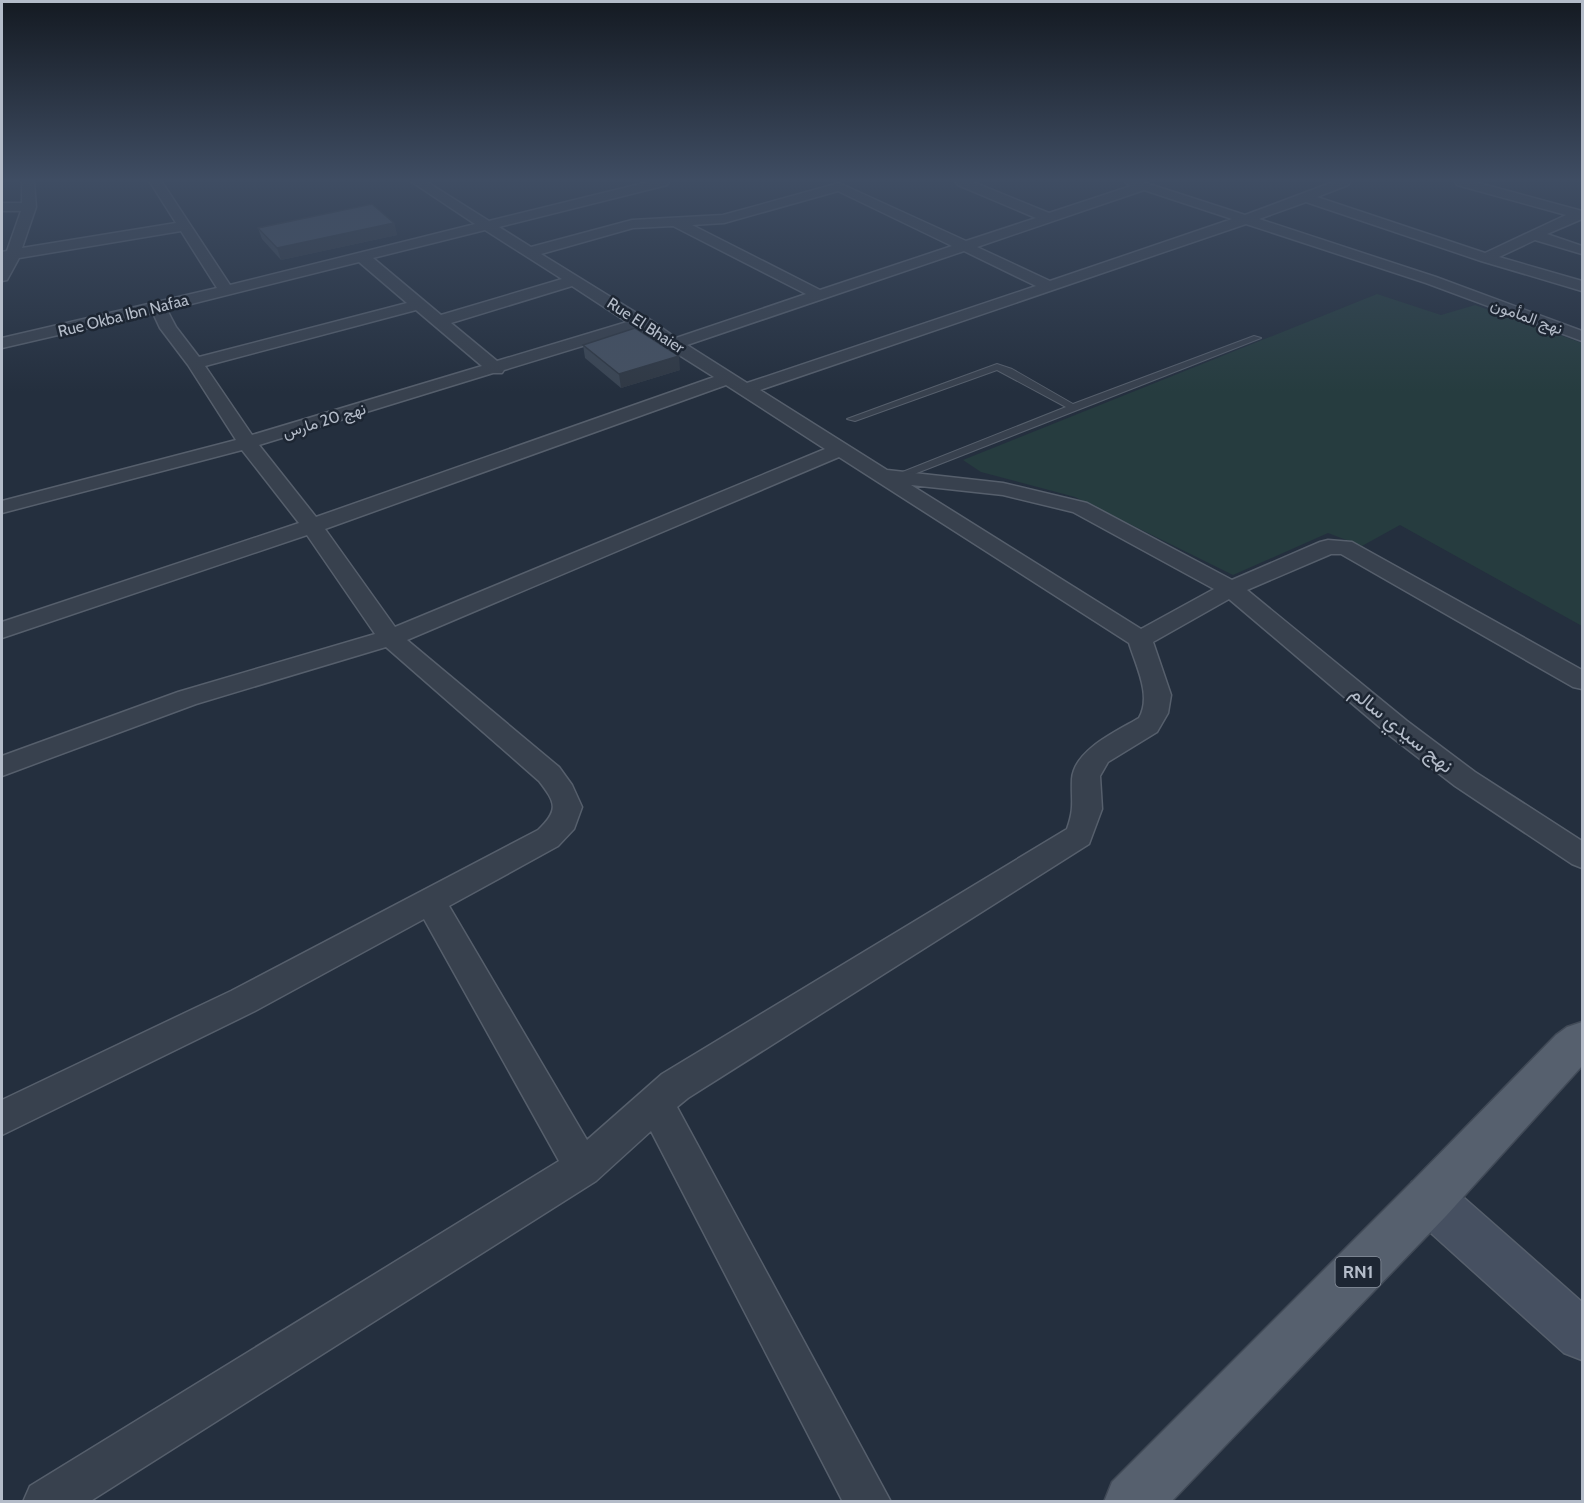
<svg xmlns="http://www.w3.org/2000/svg" width="1584" height="1503" font-family="Cabin,Vazirmatn,sans-serif">
<rect width="100%" height="100%" fill="#242f3e"/>
<!-- green -->
<polygon fill="#263c3f" points="1377,294 1441,315 1475,305 1582,343 1582,626 1400,525 1362,546 1328,533 1233,575 1075,497 981,472 963,460"/>
<g fill="none" stroke-linecap="round" stroke-linejoin="round">
<!-- service casing -->
<g stroke="#565f6c" stroke-width="2">
<polygon id="service" points="1254,336 1261,338 899,480 894,477 895,475 1066,407 997,370 855,421 847,419 997,364 1012,369 1073,404"/>
</g>
<!-- minor casing -->
<g stroke="#565f6c" stroke-width="3">
<path id="minor" d="M22 182H34L36 207 22 248 176 223 150 182H162L230 285 475 224 412 182H427L489 221 648 182H669L667 185 499 227 531 247 632 220 723 215 839 183 966 241 1036 218 958 185 956 182H973L1049 213 1131 186 1125 182H1143L1245 215 1333 182H1350L1348 185 1317 197 1485 253 1566 215 1457 185 1455 182H1475L1582 211V219L1547 234 1582 246V254L1535 240 1499 257 1582 281V291L1481 261 1306 202 1259 219 1436 277 1582 331V341L1426 283 1246 224 760 390 887 470 1003 483 1087 503 1232 580 1320 542 1328 540 1352 542 1582 670V689L1573 687 1341 554H1331L1247 590 1407 721 1475 772 1582 841V868L1572 864 1455 786 1389 735 1229 599 1153 642 1171 695 1168 713 1157 732 1108 762 1100 776 1102 809 1089 844 688 1098 677 1107 891 1502H843L651 1131 596 1181 89 1502H23L30 1486 559 1161 424 919 255 1011 2 1135V1100L231 991 538 830C559 810 556 803 539 781L386 647 196 704 2 776V756L178 692 375 634 307 535 2 638V622L299 523 242 450 2 513V501L236 440 188 365 160 328 153 313 2 348V338L217 288 181 231 19 258 7 280 2 281V252L7 251 21 211H2V203H22ZM1144 190 1232 219 1050 281 977 247ZM838 191 952 246 820 290 692 225 724 223ZM673 226 806 294 676 338 649 319 643 317 541 254 633 228ZM485 230 562 279 441 315 373 258ZM964 251 1036 286 747 383 687 345ZM359 262 407 303 199 357 176 327 167 310ZM572 286 627 322 497 361 451 323ZM416 310 482 366 252 435 205 366ZM638 329 714 377 316 517 259 445 493 373H502L504 370ZM726 385 825 449 395 627 325 529ZM839 457 1129 643C1136 666 1152 696 1139 718 1117 731 1074 750 1072 779 1071 802 1075 806 1067 829L662 1074 587 1140 449 906 558 846 574 829 582 807 572 785 559 767 407 640ZM911 485 1003 495 1073 512 1214 589 1141 629Z"/>
</g>
<!-- secondary casing -->
<g stroke="#565f6c" stroke-width="3">
<polygon id="secondary" points="1429,1176 1446,1182 1582,1302 1582,1360 1564,1353 1412,1216 1406,1199 1412,1182"/>
</g>
<!-- primary casing -->
<g stroke="#414a57" stroke-width="3">
<polygon id="primary" points="1582,1022 1582,1066 1446,1216 1171,1502 1104,1502 1112,1482 1412,1182 1556,1035 1567,1027"/>
</g>
<!-- service -->
<use href="#service" fill="#38414e" fill-rule="evenodd"/>
<!-- minor -->
<use href="#minor" fill="#38414e" fill-rule="evenodd"/>
<!-- secondary -->
<use href="#secondary" fill="#465061" fill-rule="evenodd"/>
<!-- primary -->
<use href="#primary" fill="#56606e" fill-rule="evenodd"/>
</g>
<!-- wall -->
<g fill="#3b4654">
<polygon points="394,223 397,235 281,260 262,239 258,228"/>
<polygon points="583,345 680,370 621,388 585,358"/>
</g>
<!-- shaded-wall -->
<g fill="#303945">
<polygon points="394,223 397,235 281,260 277,248"/>
<polygon points="679,356 680,370 621,388 619,374"/>
</g>
<!-- building -->
<g fill="#455162" stroke="#303945" stroke-width="1.5">
<polygon points="372,204 394,223 277,248 258,228"/>
<polygon points="635,328 679,356 619,374 583,345"/>
</g>
<!-- sky -->
<linearGradient id="sky" x2="0" y2="1"><stop stop-color="#141a22"/><stop offset="0.46" stop-color="#3f4d63"/><stop offset="1" stop-color="#3f4d63" stop-opacity="0"/></linearGradient>
<rect width="1584" height="392" fill="url(#sky)"/>
<g text-anchor="middle" stroke-width="5" stroke-linejoin="round" paint-order="stroke">
<!-- far-street labels -->
<g font-size="16" fill="#b4bcc9" stroke="#1d2633">
<text transform="translate(123 315) rotate(-14)" y="6">Rue Okba Ibn Nafaa</text>
<text transform="translate(1527 316) rotate(20)" y="6">نهج المأمون</text>
<text transform="translate(646 325) rotate(33)" y="6">Rue El Bhaier</text>
<text transform="translate(324 420) rotate(-17)" y="6">نهج 20 مارس</text>
</g>
<!-- shield labels -->
<rect fill="#1d2633" stroke="#878f9c" stroke-width="1.5" x="1335.5" y="1257" width="45" height="30" rx="4.5"/>
<g font-size="18" font-weight="bold" fill="#b4bcc9">
<text x="1358" y="1278">RN1</text>
</g>
<!-- street labels -->
<g font-size="20" fill="#b4bcc9" stroke="#1d2633">
<text transform="translate(1402 729) rotate(39)" y="7">نهج سيدي سالم</text>
</g>
</g>
<!-- border -->
<rect width="1584" height="1503" fill="none" stroke="#b4bcc9" stroke-width="6"/>
</svg>
